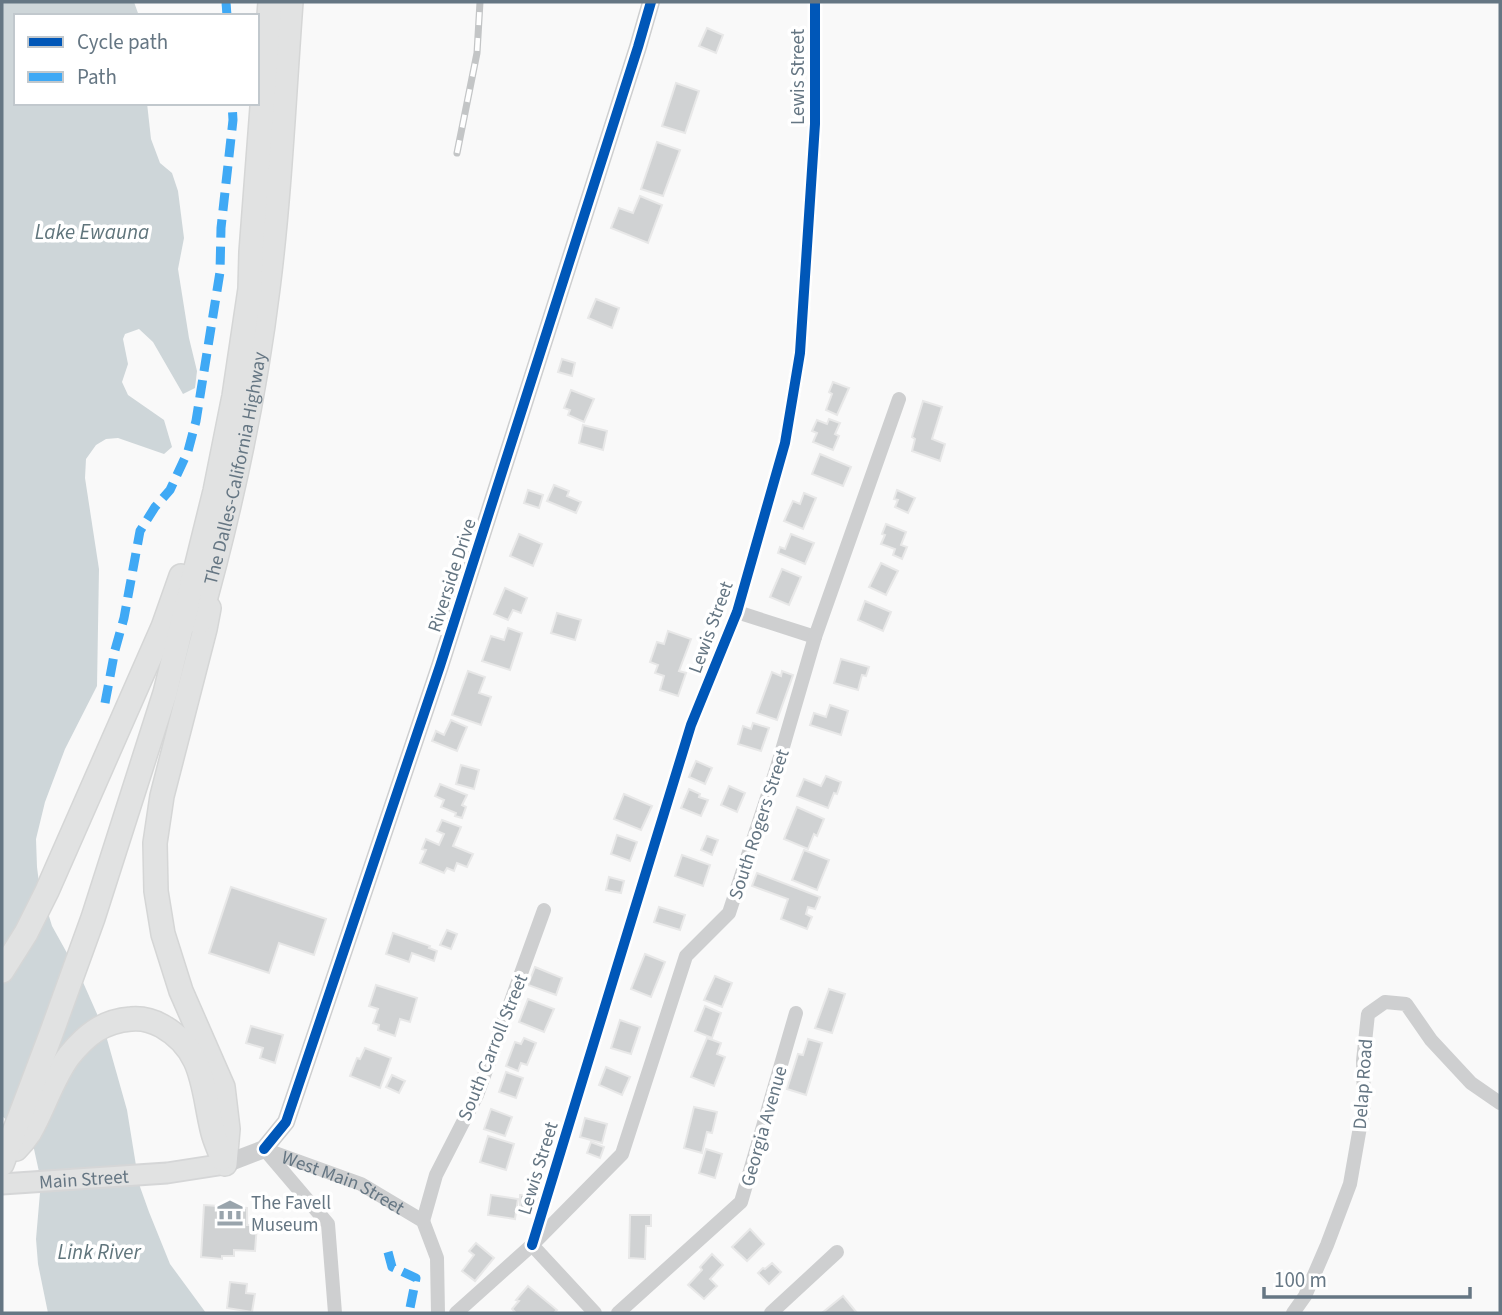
<svg xmlns="http://www.w3.org/2000/svg" width="1502" height="1315" font-family="'Source Sans 3',sans-serif">
<rect width="100%" height="100%" fill="#f9f9f9"/>
<!-- water -->
<polygon fill="#ced6d9" points="2,2 134,2 139,16 16,16 16,103 147,103 151,139 160,163 172,173 178,191 184,238 178,269 189,338 197,371 195,388 183,394 153,342 139,329 125,334 123,339 128,364 122,382 128,395 164,420 172,447 164,454 118,438 106,439 96,445 86,459 85,478 99,569 97,686 65,749 45,802 36,839 37,867 39,883 52,926 82,980 105,1032 127,1110 139,1184 149,1212 170,1264 206,1313 48,1313 38,1264 36,1239 41,1181 34,1149 24,1136 2,1116"/>
<!-- building -->
<g fill="#d0d2d3" stroke="#e8e8e8" stroke-width="2">
<polygon points="707,28 723,35 716,53 699,46"/>
<polygon points="676,83 699,91 685,133 662,126"/>
<polygon points="657,142 680,150 663,196 641,189"/>
<polygon points="640,196 662,205 648,243 611,228 619,208 633,213"/>
<polygon points="596,299 619,308 612,328 588,318"/>
<polygon points="562,359 575,363 572,376 558,372"/>
<polygon points="833,382 849,388 837,415 826,410 832,394 829,392"/>
<polygon points="571,390 594,399 584,422 568,415 570,410 564,408"/>
<polygon points="923,401 942,407 932,439 945,444 940,461 912,451 915,439 912,437"/>
<polygon points="829,419 840,423 835,434 839,436 833,450 813,442 817,433 812,431 817,420 827,424"/>
<polygon points="583,425 607,431 603,450 579,443"/>
<polygon points="820,454 851,467 843,486 812,474"/>
<polygon points="554,485 569,491 567,496 581,502 576,513 547,501"/>
<polygon points="528,490 543,495 539,508 524,503"/>
<polygon points="897,490 915,498 908,513 895,507 898,500 894,499"/>
<polygon points="804,493 816,498 803,529 784,521 793,501 800,504"/>
<polygon points="886,524 906,532 901,545 907,547 902,559 893,555 895,549 881,544 885,535 882,534"/>
<polygon points="519,534 542,544 533,566 510,556"/>
<polygon points="791,534 814,543 805,564 778,553 780,547 785,549"/>
<polygon points="881,563 898,571 886,595 869,587"/>
<polygon points="782,569 801,577 789,605 770,597"/>
<polygon points="505,588 527,598 521,613 513,610 508,620 494,614"/>
<polygon points="865,601 891,612 883,631 858,620"/>
<polygon points="557,613 581,620 575,640 551,633"/>
<polygon points="508,628 522,633 510,670 482,661 491,636 504,640"/>
<polygon points="668,631 691,639 679,671 686,673 678,696 660,690 664,676 655,673 658,665 650,662 657,642 664,644"/>
<polygon points="841,659 869,667 866,676 862,675 858,690 834,683"/>
<polygon points="468,671 485,677 479,693 491,697 481,725 452,715"/>
<polygon points="782,671 793,675 777,720 757,713 772,672 781,676"/>
<polygon points="830,705 848,711 841,735 810,725 814,713 826,717"/>
<polygon points="451,720 467,727 457,751 432,741 436,731 444,735"/>
<polygon points="753,723 769,728 761,751 738,744 743,726 751,729"/>
<polygon points="696,761 712,768 705,784 689,777"/>
<polygon points="461,765 479,770 474,789 456,784"/>
<polygon points="826,776 841,782 837,794 834,793 828,808 797,796 804,779 821,786"/>
<polygon points="440,784 467,795 462,805 466,807 462,818 455,816 456,813 441,807 444,800 435,796"/>
<polygon points="729,786 745,793 737,812 721,805"/>
<polygon points="689,789 700,794 699,797 708,800 701,816 681,808"/>
<polygon points="624,794 652,806 641,830 614,819"/>
<polygon points="797,807 824,819 817,836 814,834 808,849 784,839"/>
<polygon points="442,820 461,827 453,846 473,854 467,867 457,863 454,871 447,868 444,873 420,863 426,850 422,849 426,839 439,845 444,834 437,831"/>
<polygon points="617,835 637,842 630,861 611,854"/>
<polygon points="707,836 718,840 712,855 701,850"/>
<polygon points="804,850 829,860 817,890 792,880"/>
<polygon points="682,855 710,865 703,886 675,876"/>
<polygon points="757,873 820,897 815,909 808,907 806,914 812,917 807,929 781,919 788,899 752,886"/>
<polygon points="609,877 624,881 621,893 606,890"/>
<polygon points="231,887 326,919 314,955 279,943 269,973 209,953"/>
<polygon points="659,907 685,915 680,930 654,922"/>
<polygon points="447,930 457,934 451,949 440,945"/>
<polygon points="393,933 430,946 429,948 437,951 434,961 412,953 409,962 386,954"/>
<polygon points="645,954 665,962 651,997 631,989"/>
<polygon points="535,967 562,978 556,995 528,985"/>
<polygon points="715,976 732,983 722,1007 704,1000"/>
<polygon points="376,985 417,998 410,1022 400,1019 395,1036 378,1030 379,1025 373,1023 378,1009 369,1006"/>
<polygon points="829,989 845,994 832,1033 815,1028"/>
<polygon points="528,999 554,1009 544,1032 519,1022"/>
<polygon points="705,1006 721,1013 712,1038 695,1031"/>
<polygon points="620,1020 640,1027 631,1054 611,1048"/>
<polygon points="251,1026 283,1035 275,1063 260,1058 263,1048 246,1043"/>
<polygon points="524,1038 536,1043 527,1065 521,1063 518,1071 506,1066 515,1042 521,1044"/>
<polygon points="707,1038 721,1043 717,1054 725,1057 714,1086 691,1077"/>
<polygon points="808,1039 822,1043 806,1095 787,1089 798,1054 803,1055"/>
<polygon points="365,1048 391,1058 380,1088 350,1076 357,1058 360,1059"/>
<polygon points="606,1067 630,1077 622,1095 599,1085"/>
<polygon points="506,1072 523,1078 516,1098 499,1092"/>
<polygon points="392,1075 405,1081 399,1093 386,1087"/>
<polygon points="694,1107 717,1112 712,1133 707,1132 702,1153 684,1148"/>
<polygon points="491,1109 512,1117 505,1136 484,1129"/>
<polygon points="585,1118 607,1124 602,1143 580,1137"/>
<polygon points="488,1136 514,1144 506,1170 480,1162"/>
<polygon points="591,1142 604,1147 600,1158 587,1153"/>
<polygon points="706,1149 722,1154 715,1178 699,1173"/>
<polygon points="491,1195 518,1199 515,1219 488,1215"/>
<polygon points="520,1195 538,1196 537,1215 520,1214"/>
<polygon points="204,1205 247,1208 247,1225 257,1225 255,1251 234,1250 234,1256 222,1256 222,1259 201,1257"/>
<polygon points="630,1215 651,1215 651,1226 646,1226 645,1259 629,1258"/>
<polygon points="750,1229 764,1244 747,1261 732,1247"/>
<polygon points="476,1243 494,1258 475,1281 462,1271 474,1255 469,1251"/>
<polygon points="712,1254 723,1265 710,1279 717,1286 704,1299 688,1285 702,1270 700,1267"/>
<polygon points="772,1263 781,1272 769,1284 758,1273 763,1268 765,1269"/>
<polygon points="230,1282 247,1284 246,1293 255,1294 252,1312 227,1308"/>
<polygon points="528,1286 557,1310 554,1313 516,1313 512,1309 519,1301 516,1300"/>
<polygon points="843,1296 857,1313 822,1313"/>
</g>
<g fill="none" stroke-linecap="round" stroke-linejoin="round">
<!-- secondary casing -->
<g stroke="#d5d6d7" stroke-width="23">
<g id="secondary">
<path id="s2" d="M2 1184 167 1173 225 1164"/>
</g>
</g>
<!-- trunk casing -->
<g stroke="#d5d6d6" stroke-width="26">
<g id="trunk">
<polyline points="209,608 205,629 162,796 155,843 156,891 163,934 181,991 223,1087 228,1129 225,1164"/>
<path id="s3" d="M199 622C230 512 254 402 268 288 280 193 284 97 291 2"/>
<polyline points="2,971 26,933 47,891 163,627 181,576"/>
<path d="M16 1149C21 1144 26 1138 30 1132 44 1108 52 1079 69 1056 86 1035 103 1021 131 1019 141 1018 153 1021 162 1026 206 1051 202 1090 213 1133 215 1141 219 1149 222 1158"/>
<polyline points="2,1164 51,1034 93,918 165,693 215,491 234,396 250,289 251,252 270,2"/>
</g>
</g>
<!-- minor -->
<g stroke="#cecfd0" stroke-width="14">
<polyline points="737,612 815,637"/>
<path id="s1" d="M264 1149 361 1184 423 1221 437 1258 438 1313"/>
<polyline points="265,1150 328,1224 335,1313"/>
<polyline points="423,1221 436,1175 477,1095 544,910"/>
<polyline points="532,1245 691,725 737,612 785,443 800,353 815,124 815,2"/>
<polyline points="532,1245 595,1313"/>
<polyline points="456,1313 532,1245 622,1154 686,956 729,913 778,764 815,637 899,399"/>
<polyline points="618,1313 741,1202 796,1013"/>
<polyline points="771,1313 837,1252"/>
<polyline points="1293,1313 1305,1296 1327,1245 1350,1184 1364,1104 1363,1061 1368,1014 1385,1002 1406,1004 1431,1040 1471,1083 1500,1103"/>
</g>
<!-- tertiary -->
<polyline stroke="#cecfd0" stroke-width="18" points="225,1164 264,1149 286,1122 440,666 638,47 651,2"/>
<!-- secondary -->
<use href="#secondary" stroke="#e1e2e2" stroke-width="19"/>
<!-- trunk -->
<use href="#trunk" stroke="#e1e2e2" stroke-width="23"/>
<!-- rail casing -->
<g stroke="#c3c5c6" stroke-width="7">
<polyline id="rail" points="457,153 477,53 480,2"/>
</g>
<!-- rail -->
<use href="#rail" stroke="#fff" stroke-width="4.5" stroke-dasharray="13" stroke-linecap="butt"/>
<!-- quiet -->
<g stroke="#3fa9f5" stroke-width="9" stroke-dasharray="18 9" stroke-linecap="butt">
<polyline points="226,2 227,16"/>
<polyline points="105,703 115,650 124,618 140,531 155,507 170,490 188,451 196,421 220,272 221,228 233,120 232,103"/>
<polyline points="388,1252 392,1267 416,1278 409,1313"/>
</g>
<!-- cycleway casing -->
<g stroke="#fff" stroke-width="15">
<g id="cycleway">
<polyline points="264,1149 286,1122 440,666 638,47 651,2"/>
<polyline points="532,1245 691,725 737,612 785,443 800,353 815,124 815,2"/>
</g>
</g>
<!-- cycleway -->
<use href="#cycleway" stroke="#0057b8" stroke-width="10"/>
</g>
<!-- icons -->
<defs>
<g id="museum-bare" transform="scale(2.1)"><path d="M0-6L6-3V-2H-6V-3ZM-5-1h2V3h-2ZM-1-1h2V3h-2ZM3-1h2V3H3ZM-6 4H6V6H-6Z" fill="#99a4ac" stroke="#fff" stroke-width="2.5" paint-order="stroke"/></g>
</defs>
<g fill-rule="evenodd">
<use href="#museum-bare" x="230" y="1213"/>
</g>
<g text-anchor="middle" stroke-width="7" stroke-linejoin="round" paint-order="stroke">
<!-- street labels -->
<g font-size="19" fill="#657683" stroke="#fff">
<text transform="translate(797 77) rotate(-90)" y="7">Lewis Street</text>
<text dy="7" stroke="none"><textPath href="#s3" startOffset="158">The Dalles-California Highway</textPath></text>
<text transform="translate(451 575) rotate(-72)" y="7">Riverside Drive</text>
<text transform="translate(710 627) rotate(-70)" y="7">Lewis Street</text>
<text transform="translate(758 824) rotate(-72)" y="7">South Rogers Street</text>
<text transform="translate(492 1047) rotate(-68)" y="7">South Carroll Street</text>
<text transform="translate(1362 1084) rotate(-86)" y="7">Delap Road</text>
<text transform="translate(763 1126) rotate(-74)" y="7">Georgia Avenue</text>
<text transform="translate(537 1168) rotate(-73)" y="7">Lewis Street</text>
<text dy="7" stroke="none"><textPath href="#s2" startOffset="82">Main Street</textPath></text>
<text dy="7" stroke="none"><textPath href="#s1" startOffset="86">West Main Street</textPath></text>
</g>
<!-- poi labels -->
<g font-size="19" fill="#657683" stroke="#fff" text-anchor="start">
<text x="251" y="1209">The Favell<tspan x="251" dy="22">Museum</tspan></text>
</g>
<!-- water labels -->
<g font-size="21" font-style="italic" fill="#60757c" stroke="#fff">
<text x="92" y="239">Lake Ewauna</text>
<text x="99" y="1259">Link River</text>
</g>
</g>
<!-- border -->
<rect width="1502" height="1315" fill="none" stroke="#657683" stroke-width="7"/>
<!-- legend -->
<rect x="14" y="14" width="245" height="91" fill="#ffffff" stroke="#c1c8cd" stroke-width="2"/>
<rect x="28" y="37" width="35" height="10" fill="#0057b8" stroke="#c1c8cd" stroke-width="2"/>
<text x="77" y="49" font-size="21" fill="#657683">Cycle path</text>
<rect x="28" y="72" width="35" height="10" fill="#3fa9f5" stroke="#c1c8cd" stroke-width="2"/>
<text x="77" y="84" font-size="21" fill="#657683">Path</text>
<!-- scale -->
<path d="M1264 1287v10h206v-10" fill="none" stroke="#657683" stroke-width="3.5"/>
<text x="1274" y="1287" font-size="21" fill="#657683" stroke="#ffffff" stroke-width="5" paint-order="stroke">100 m</text>
</svg>
